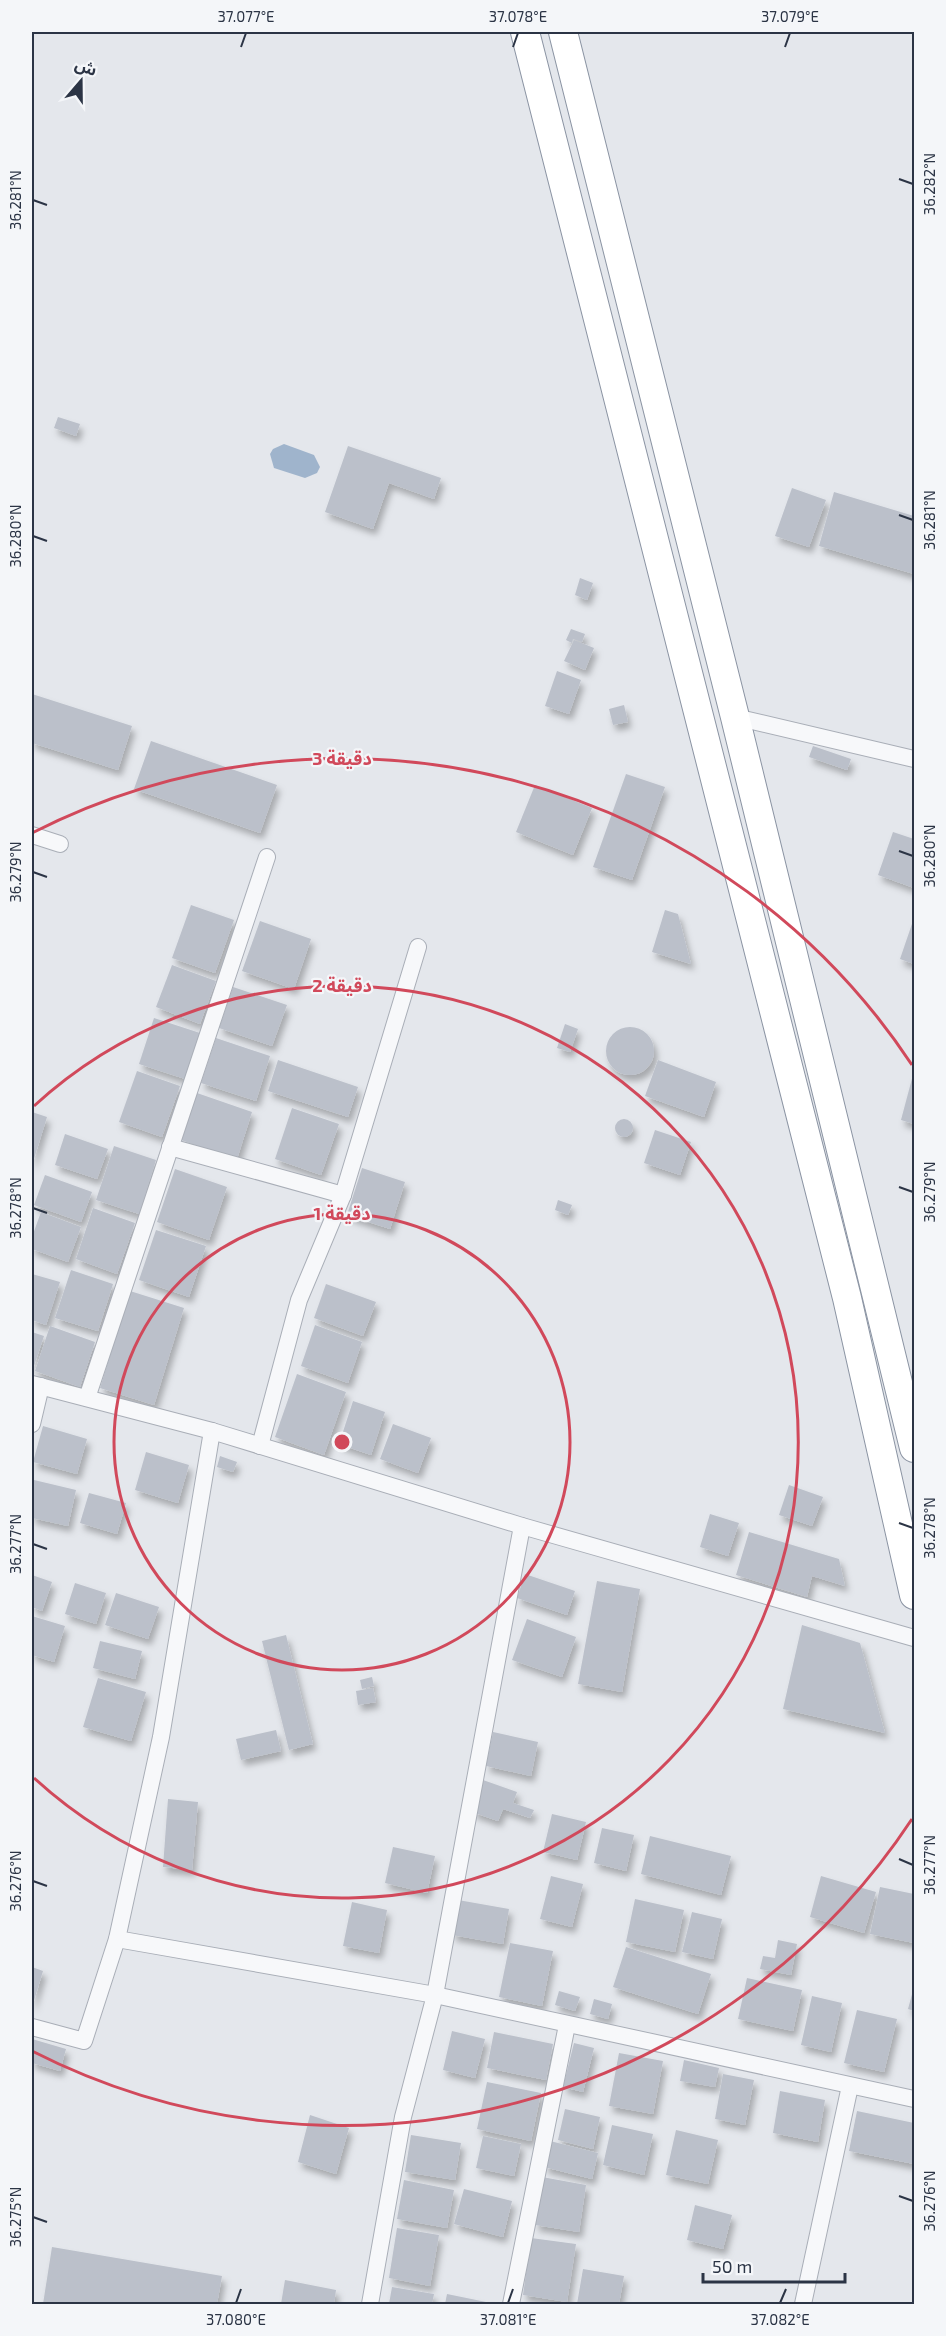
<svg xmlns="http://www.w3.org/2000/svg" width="946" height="2336" font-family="'Exo 2','Noto Sans Arabic',sans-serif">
<defs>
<filter id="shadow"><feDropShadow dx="3.5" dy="6" stdDeviation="3" flood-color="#0004"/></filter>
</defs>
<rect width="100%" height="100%" fill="#e4e7ec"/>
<!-- water -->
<polygon fill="#9fb4cc" points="284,444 314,455 320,467 317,473 305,478 274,468 270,454 273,449"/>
<!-- building -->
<g fill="#bbc0ca" filter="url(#shadow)">
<polygon points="58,417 80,424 76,436 54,428"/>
<polygon points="348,446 441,478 434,499 389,483 373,529 325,512"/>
<polygon points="792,488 826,500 809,547 775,536"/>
<polygon points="834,492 914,516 914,574 819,546"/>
<polygon points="580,578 593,583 587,600 575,595"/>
<polygon points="571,629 585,634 582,642 573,639 572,643 566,640"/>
<polygon points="574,640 594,648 585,670 564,661"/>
<polygon points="557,671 581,680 569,714 545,706"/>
<polygon points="32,694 132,726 118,770 32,743"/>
<polygon points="624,705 628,722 613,725 609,709"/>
<polygon points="151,741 277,785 260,833 134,789"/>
<polygon points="813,746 851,759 847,770 809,757"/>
<polygon points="626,774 665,787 632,880 593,867"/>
<polygon points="535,785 592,808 573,855 516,832"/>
<polygon points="893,832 914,839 914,888 878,875"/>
<polygon points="191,905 234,920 215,973 172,958"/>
<polygon points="665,910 678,914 691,964 652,952"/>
<polygon points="914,918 914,964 900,959"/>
<polygon points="260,921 311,939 294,989 242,971"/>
<polygon points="172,965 216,981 200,1024 156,1007"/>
<polygon points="233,987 287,1005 272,1046 219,1028"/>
<polygon points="154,1018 200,1033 185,1079 139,1064"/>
<polygon points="565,1024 578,1029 570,1052 557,1048"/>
<circle cx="630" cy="1051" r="24"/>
<polygon points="216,1038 270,1056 256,1101 201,1083"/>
<polygon points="278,1060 358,1087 348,1117 268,1091"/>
<polygon points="658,1060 716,1082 704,1117 645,1096"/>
<polygon points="137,1071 180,1086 162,1137 119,1122"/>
<polygon points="914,1071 914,1124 901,1120"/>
<polygon points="197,1093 252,1112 237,1159 181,1140"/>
<polygon points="292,1108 339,1124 321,1175 275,1159"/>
<polygon points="32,1112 47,1117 32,1165"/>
<circle cx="624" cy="1128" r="9"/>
<polygon points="655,1130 691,1142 680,1175 644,1163"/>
<polygon points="65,1134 108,1149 97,1179 55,1165"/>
<polygon points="114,1146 156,1160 139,1214 96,1200"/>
<polygon points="362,1168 405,1182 390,1229 347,1215"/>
<polygon points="175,1169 227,1187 209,1240 157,1222"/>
<polygon points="45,1175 92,1192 81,1222 34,1205"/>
<polygon points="558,1200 572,1205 568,1215 555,1210"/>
<polygon points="93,1208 135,1223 117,1274 76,1259"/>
<polygon points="41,1212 81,1227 68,1262 32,1249 32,1237"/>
<polygon points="156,1230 206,1246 189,1297 139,1280"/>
<polygon points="71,1270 113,1284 98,1331 55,1318"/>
<polygon points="32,1274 60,1282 46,1325 32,1320"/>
<polygon points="326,1284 376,1302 363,1336 314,1318"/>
<polygon points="130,1291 184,1308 154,1405 100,1388"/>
<polygon points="315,1325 362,1342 348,1383 301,1366"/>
<polygon points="50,1326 95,1342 80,1387 35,1371"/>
<polygon points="32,1332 44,1336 32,1372"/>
<polygon points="297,1374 346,1392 324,1455 275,1437"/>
<polygon points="353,1401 385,1412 371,1455 339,1444"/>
<polygon points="393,1424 431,1438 418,1473 380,1459"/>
<polygon points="43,1426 87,1439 77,1474 33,1462"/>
<polygon points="146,1452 189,1465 178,1503 135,1490"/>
<polygon points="220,1456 237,1462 233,1472 217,1467"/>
<polygon points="34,1480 76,1490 68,1526 32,1518 32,1490"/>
<polygon points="789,1485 823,1497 812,1526 779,1515"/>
<polygon points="89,1493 126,1503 117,1534 80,1523"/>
<polygon points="710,1514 739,1523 728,1556 700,1547"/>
<polygon points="749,1532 839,1559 845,1586 812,1576 807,1597 736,1575"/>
<polygon points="525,1574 575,1591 567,1615 517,1598"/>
<polygon points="32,1575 52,1582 42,1611 32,1607"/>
<polygon points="597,1581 640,1589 622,1692 578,1684"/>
<polygon points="75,1583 106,1593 96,1624 65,1614"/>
<polygon points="116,1593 159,1607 148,1639 105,1625"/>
<polygon points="32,1616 65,1626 54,1662 32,1655"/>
<polygon points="527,1619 576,1637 562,1677 512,1660"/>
<polygon points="802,1625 860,1643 885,1733 783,1709"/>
<polygon points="286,1635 313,1744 289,1750 262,1641"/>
<polygon points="100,1641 142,1651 135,1679 93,1668"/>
<polygon points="372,1677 374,1686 362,1689 360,1680"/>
<polygon points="98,1678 146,1692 131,1741 83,1727"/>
<polygon points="373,1688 376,1702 358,1705 356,1691"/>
<polygon points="276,1730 281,1751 241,1760 236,1739"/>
<polygon points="493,1732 538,1742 531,1776 486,1766"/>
<polygon points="483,1780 517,1792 513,1803 534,1810 530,1818 503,1809 498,1821 472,1812"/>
<polygon points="168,1799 198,1802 192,1870 163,1867"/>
<polygon points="552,1814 586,1822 577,1860 543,1852"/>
<polygon points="602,1828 634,1835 626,1871 594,1863"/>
<polygon points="650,1836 731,1856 721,1895 641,1874"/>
<polygon points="393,1847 435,1856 427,1893 385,1883"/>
<polygon points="551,1876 583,1884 572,1927 540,1919"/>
<polygon points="821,1876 876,1892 864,1933 810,1917"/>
<polygon points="880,1887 914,1894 914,1943 870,1934"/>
<polygon points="635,1899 684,1910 675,1952 626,1942"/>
<polygon points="458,1900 509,1909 503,1944 452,1935"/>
<polygon points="352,1902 387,1910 379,1953 343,1946"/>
<polygon points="692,1912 722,1919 713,1959 682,1952"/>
<polygon points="778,1940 797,1944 791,1975 760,1969 763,1956 775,1958"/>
<polygon points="510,1943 553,1951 542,2006 499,1997"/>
<polygon points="626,1947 711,1974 698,2014 613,1987"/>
<polygon points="32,1967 43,1971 32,2007"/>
<polygon points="747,1978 802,1990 793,2031 738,2019"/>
<polygon points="914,1987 914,2011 908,2009"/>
<polygon points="559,1991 580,1997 575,2011 555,2005"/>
<polygon points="812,1996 842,2003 831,2052 801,2045"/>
<polygon points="594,1999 612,2004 608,2019 590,2014"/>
<polygon points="857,2010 897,2019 884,2072 844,2063"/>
<polygon points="452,2031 485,2039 475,2078 443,2070"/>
<polygon points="494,2032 553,2044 546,2080 487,2068"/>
<polygon points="32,2039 66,2049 60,2071 32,2063"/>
<polygon points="574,2043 594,2048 583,2092 563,2087"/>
<polygon points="619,2053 663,2061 653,2114 609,2106"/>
<polygon points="684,2060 719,2068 715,2087 680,2081"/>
<polygon points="723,2074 754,2080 745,2125 715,2119"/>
<polygon points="487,2082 541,2093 531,2141 477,2129"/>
<polygon points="780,2091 825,2100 818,2142 773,2133"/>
<polygon points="565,2109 600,2117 593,2149 558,2140"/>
<polygon points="857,2111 914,2123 914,2164 849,2151"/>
<polygon points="310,2115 349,2128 336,2174 298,2162"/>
<polygon points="612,2125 653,2134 644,2175 603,2165"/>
<polygon points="676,2130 718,2140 708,2184 666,2175"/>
<polygon points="411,2135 461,2143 455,2180 405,2172"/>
<polygon points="483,2136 521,2144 514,2176 476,2168"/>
<polygon points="550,2141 598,2153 592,2179 544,2167"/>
<polygon points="542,2177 586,2185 579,2232 535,2225"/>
<polygon points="404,2180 454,2190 447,2228 397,2219"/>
<polygon points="464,2189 512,2201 503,2237 454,2224"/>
<polygon points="695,2205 732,2215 723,2249 687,2240"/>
<polygon points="397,2228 439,2235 430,2286 389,2278"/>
<polygon points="531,2238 576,2244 567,2302 523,2295"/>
<polygon points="52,2247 222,2276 217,2304 43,2304"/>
<polygon points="583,2269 624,2276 619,2304 577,2304"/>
<polygon points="285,2280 336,2290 334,2304 281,2304"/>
<polygon points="392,2287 434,2294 432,2304 389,2304"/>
<polygon points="447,2294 491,2303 491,2304 445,2304"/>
</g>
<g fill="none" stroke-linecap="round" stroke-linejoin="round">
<!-- minor casing -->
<g stroke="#a9aeb7" stroke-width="18">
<g id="minor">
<polyline points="735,717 914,759"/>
<polyline points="32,835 60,844"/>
<polyline points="170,1147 343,1195"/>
<polyline points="32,1384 212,1431 522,1526 914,1638"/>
<polyline points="87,1398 267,857"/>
<polyline points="32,1424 41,1386"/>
<polyline points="260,1446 299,1300 343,1195 418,947"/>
<polyline points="117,1939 435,1995 914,2099"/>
<polyline points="32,2027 84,2041 117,1939 161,1737 212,1431"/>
<polyline points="370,2304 403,2117 435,1995 522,1526"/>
<polyline points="511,2304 567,2025"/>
<polyline points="803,2304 850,2086"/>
</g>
</g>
<!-- trunk casing -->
<g stroke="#8b94a3" stroke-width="30">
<g id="trunk">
<polyline points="525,32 847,1298 914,1595"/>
<polyline points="563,32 735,717 914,1448"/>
</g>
</g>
<!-- minor -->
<use href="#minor" stroke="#f7f8fa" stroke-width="16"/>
<!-- trunk -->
<use href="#trunk" stroke="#fff" stroke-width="28"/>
</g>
<!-- ticks -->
<path fill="none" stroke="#2b3445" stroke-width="2" d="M241 47 246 33M513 47 518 33M785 47 790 33M899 179 913 184M33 200 47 205M899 515 913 520M33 536 47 541M899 851 913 856M33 872 47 877M899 1187 913 1192M33 1208 47 1213M899 1523 913 1528M33 1544 47 1549M899 1859 913 1865M33 1881 47 1886M899 2196 913 2201M33 2217 47 2222M236 2303 241 2289M508 2303 513 2289M780 2303 786 2289"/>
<!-- distance rings -->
<g fill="none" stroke="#d1495b" stroke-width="3">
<circle cx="342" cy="1442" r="228"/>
<path d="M34 1106A456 456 0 1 1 34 1778"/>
<path d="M912 1819A683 683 0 0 1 32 2051M32 833A683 683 0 0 1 912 1065"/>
</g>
<circle cx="342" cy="1442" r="9" fill="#d1495b" stroke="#f4f6f9" stroke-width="3"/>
<g font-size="18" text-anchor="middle" font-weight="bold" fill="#d1495b" stroke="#f4f6f9" stroke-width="4.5" stroke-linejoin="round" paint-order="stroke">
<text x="342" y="765">3 دقيقة</text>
<text x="342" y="992">2 دقيقة</text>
<text x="342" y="1220">1 دقيقة</text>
</g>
<!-- border -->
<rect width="946" height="2336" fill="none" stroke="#f4f6f9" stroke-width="66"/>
<!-- north arrow -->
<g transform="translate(81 81) rotate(20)" stroke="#f4f6f9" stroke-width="4.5" paint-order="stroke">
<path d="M0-4.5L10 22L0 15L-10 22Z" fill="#2b3445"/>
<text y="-9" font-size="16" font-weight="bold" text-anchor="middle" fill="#2b3445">ش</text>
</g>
<!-- scale -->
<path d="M703 2273v9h142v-9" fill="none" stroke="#2b3445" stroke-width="3"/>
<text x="712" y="2273" font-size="18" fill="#2b3445" stroke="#f4f6f9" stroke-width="4.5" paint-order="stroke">50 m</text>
<rect x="33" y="33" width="880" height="2270" fill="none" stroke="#2b3445" stroke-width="2"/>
<g font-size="15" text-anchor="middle" fill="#2b3445">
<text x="246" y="22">37.077°E</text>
<text x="518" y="22">37.078°E</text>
<text x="790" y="22">37.079°E</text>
<text transform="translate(930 184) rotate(-90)" y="5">36.282°N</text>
<text transform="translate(16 200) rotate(-90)" y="5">36.281°N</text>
<text transform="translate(930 520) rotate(-90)" y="5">36.281°N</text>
<text transform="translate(16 536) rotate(-90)" y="5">36.280°N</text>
<text transform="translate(930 856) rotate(-90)" y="5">36.280°N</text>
<text transform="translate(16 872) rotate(-90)" y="5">36.279°N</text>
<text transform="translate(930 1192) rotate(-90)" y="5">36.279°N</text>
<text transform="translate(16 1208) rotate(-90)" y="5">36.278°N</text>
<text transform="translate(930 1528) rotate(-90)" y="5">36.278°N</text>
<text transform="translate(16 1544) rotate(-90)" y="5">36.277°N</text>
<text transform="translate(930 1865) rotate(-90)" y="5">36.277°N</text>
<text transform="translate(16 1881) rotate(-90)" y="5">36.276°N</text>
<text transform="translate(930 2201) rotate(-90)" y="5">36.276°N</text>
<text transform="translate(16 2217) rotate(-90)" y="5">36.275°N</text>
<text x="236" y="2325">37.080°E</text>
<text x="508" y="2325">37.081°E</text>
<text x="780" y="2325">37.082°E</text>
</g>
</svg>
